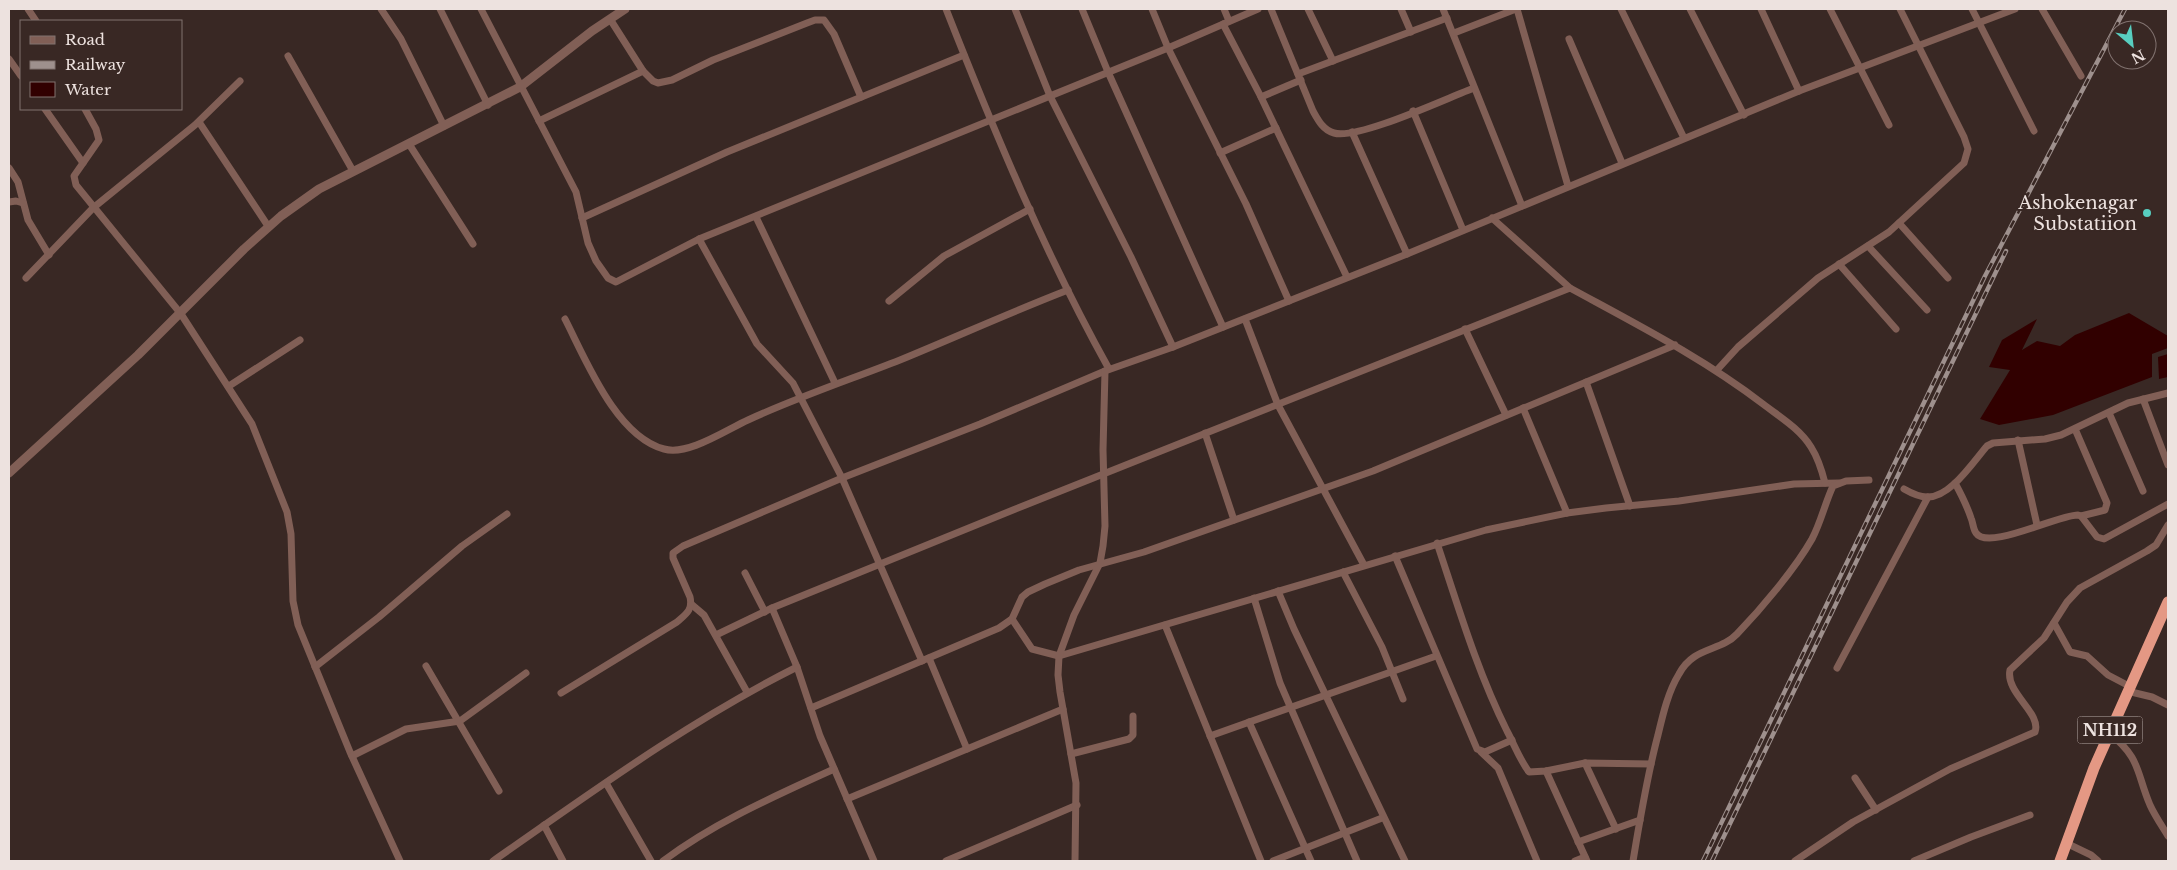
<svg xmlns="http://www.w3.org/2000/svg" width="2177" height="870" font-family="'Libre Baskerville',serif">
<rect width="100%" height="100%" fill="#392824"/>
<!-- water -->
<g fill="#310000">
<polygon points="2129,313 2168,336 2168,348 2152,354 2152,377 2053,415 1999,425 1980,419 2010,370 1989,367 2002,340 2037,319 2022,350 2037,341 2060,346 2075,335"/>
<polygon points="2168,354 2168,377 2159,379 2158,357"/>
</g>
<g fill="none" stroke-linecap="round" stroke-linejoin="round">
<!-- minor -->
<g stroke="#815f56" stroke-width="7">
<polyline points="28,9 36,21"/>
<polyline points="381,9 401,39 444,126"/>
<polyline points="440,9 488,105"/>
<polyline points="481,9 576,192 588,243 596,261 608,278 616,282 699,239 1168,48 1258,9"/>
<path d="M946 9C994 131 1045 254 1109 369"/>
<polyline points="1015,9 1050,96 1131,257 1173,347"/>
<polyline points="1082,9 1108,72 1223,327"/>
<polyline points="1152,9 1168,48 1246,204 1289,301"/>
<polyline points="1224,9 1229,21"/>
<path d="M1271 9 1313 111C1318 120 1323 130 1334 133 1358 140 1447 98 1474 88"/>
<polyline points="1308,9 1333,61"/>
<polyline points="1401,9 1411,32"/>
<polyline points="1443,9 1522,206"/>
<polyline points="1517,9 1568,186"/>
<polyline points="1621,9 1684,138"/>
<polyline points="1690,9 1744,115"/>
<polyline points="1761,9 1799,91"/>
<polyline points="1830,9 1889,125"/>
<polyline points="1972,9 2034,131"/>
<polyline points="2042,9 2081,76"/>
<polyline points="610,19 643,71 653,81 658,83 672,80 713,60 807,23 815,20 824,20 834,34 861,97"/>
<polyline points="1223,24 1261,97 1347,277"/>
<polyline points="1454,33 1516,9"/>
<polyline points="1569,39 1622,163"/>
<polyline points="288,56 353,171"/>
<polyline points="9,59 21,76"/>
<polyline points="1298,74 1447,18"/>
<polyline points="1261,97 1301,80"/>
<polyline points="45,109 83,163"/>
<polyline points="85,109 96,129 99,140 74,176 76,185 181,314 252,424 287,512 291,534 293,601 298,625 350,752 400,861"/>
<polyline points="1413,111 1463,230"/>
<polyline points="539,121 643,71"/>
<polyline points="199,122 268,226"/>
<polyline points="1352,132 1407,254"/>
<polyline points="409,144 473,244"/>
<polyline points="1220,153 1276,128"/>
<polyline points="9,168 18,182 28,220 49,255"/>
<polyline points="9,202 16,201 23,203"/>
<polyline points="756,217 835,383"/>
<polyline points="582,218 727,152 964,55"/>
<polyline points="1492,218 1570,288"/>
<polyline points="1899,223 1948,278"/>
<polyline points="699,239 757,344 793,383 842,478 922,661"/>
<polyline points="1868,246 1927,310"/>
<polyline points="1839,264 1896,329"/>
<polyline points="26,278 93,208 195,125 240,81"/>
<polyline points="889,301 944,256 1030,209"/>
<path d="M565 319C586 360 616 436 664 449 688 456 726 430 748 420 798 397 849 380 900 360 956 337 1011 312 1068 290"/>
<polyline points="1245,319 1278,405 1364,565"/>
<polyline points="1465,329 1506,415"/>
<polyline points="1717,370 1738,347 1818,278 1889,232 1964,163 1968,149 1964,137 1900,9"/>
<polyline points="1586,382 1630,506"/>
<polyline points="229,386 300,340"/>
<polyline points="2143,399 2168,465"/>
<polyline points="1523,408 1567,513"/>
<polyline points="2109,413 2143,491"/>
<polyline points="2075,429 2107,503 2105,510 2081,516"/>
<polyline points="1205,433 1234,520"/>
<polyline points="2018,440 2037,525"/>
<path d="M1955 483C1961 494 1967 506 1971 518 1973 522 1973 529 1976 533 1988 551 2057 515 2078 515L2081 516 2097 537 2104 539 2168 504"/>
<path d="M1904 489C1911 493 1919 497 1927 497 1950 498 1973 462 1987 446L1993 443 2045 439 2061 435 2128 403 2168 393"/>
<path d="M1437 543C1458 606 1477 671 1507 731 1514 744 1520 760 1529 772L1546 771 1585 763 1651 764"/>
<polyline points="1395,556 1477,749 1485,752 1512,740"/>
<polyline points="1343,572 1382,647 1403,699"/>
<polyline points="745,573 765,612"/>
<polyline points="1278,591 1294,629 1405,861"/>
<polyline points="1254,598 1280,683 1357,861"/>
<polyline points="691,604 704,615 747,692"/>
<polyline points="772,608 797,667 820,736 874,861"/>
<polyline points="1012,619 1032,649 1059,656 1486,530 1567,513 1606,508 1679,501 1794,484 1839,483"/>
<polyline points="2054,623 2070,652 2087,656 2108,675 2129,686"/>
<polyline points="1165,625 1261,861"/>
<path d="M716 635 772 608 1013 510 1570 288C1636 324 1703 358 1763 404 1780 417 1800 429 1811 447 1818 458 1822 471 1825 483"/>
<polyline points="929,658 967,749"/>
<polyline points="426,666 499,791"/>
<polyline points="315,667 379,617 462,546 507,514"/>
<polyline points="1837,668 1928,497"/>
<polyline points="2127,691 2152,697 2168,705"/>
<path d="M561 693 677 622C686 614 693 610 690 597L673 558V553L683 546 842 478 980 424 1105 371 1173 347 1407 254 1799 91 2015 9"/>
<polyline points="811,708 999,628 1012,619 1022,597 1028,592 1045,584 1079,570 1144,552 1373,471 1675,345"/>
<polyline points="1249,722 1311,861"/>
<path d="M2109 733C2141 758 2136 772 2150 805 2155 816 2162 826 2168 836"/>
<polyline points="1210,736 1436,656"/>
<polyline points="1481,752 1498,768 1537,861"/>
<polyline points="1071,754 1129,739 1133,735 1133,716"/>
<polyline points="352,756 406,729 460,721 526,673"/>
<polyline points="1585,763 1616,829"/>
<polyline points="1546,771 1587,861"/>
<polyline points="1855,778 1876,810"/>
<polyline points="606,783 651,861"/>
<polyline points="847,799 1063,709"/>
<polyline points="544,825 563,861"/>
<polyline points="1578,842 1640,820"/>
<polyline points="2066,843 2091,855 2098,861"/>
<path d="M493 861C592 792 689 721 797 667"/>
<path d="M663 861C715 822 775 796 834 769"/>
<polyline points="946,861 1077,805"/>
<polyline points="1075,861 1076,783 1060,692 1058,675 1059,656 1074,615 1100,563 1103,546 1105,526 1103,450 1105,371"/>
<polyline points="1273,861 1382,818"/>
<polyline points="1575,861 1585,857"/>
<path d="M1633 861C1640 819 1647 776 1658 735 1663 714 1668 692 1679 674 1694 646 1720 652 1737 634 1761 609 1795 569 1812 539 1821 522 1825 503 1833 486L1846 481 1869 480"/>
<path d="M1795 861 1853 822 1950 769 2035 732C2042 713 2005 693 2010 670L2044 638 2067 602 2080 588 2147 551 2156 545 2168 525"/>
<polyline points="1914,861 1971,837 2030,815"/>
</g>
<!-- tertiary -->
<polyline stroke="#815f56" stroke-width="9" points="9,473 138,355 244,249 281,216 319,189 520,87 592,31 625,9"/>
<!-- trunk -->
<polyline stroke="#e49884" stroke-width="11" points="2060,861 2094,768 2168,602"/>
<!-- rail casing -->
<g stroke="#9e908d" stroke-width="4.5">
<g id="rail">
<polyline points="1703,861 1985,276 2125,9"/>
<polyline points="1712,861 2006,251"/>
</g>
</g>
<!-- rail -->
<use href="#rail" stroke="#392824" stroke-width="2.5" stroke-dasharray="8" stroke-linecap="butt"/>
</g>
<!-- markers -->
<circle fill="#58cec0" stroke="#392824" stroke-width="2" cx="2147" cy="213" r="5"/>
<g text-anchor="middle" stroke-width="4" stroke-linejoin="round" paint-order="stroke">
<!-- shield labels -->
<rect fill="#392824" stroke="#b7aaa7" stroke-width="1" x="2077.5" y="716.5" width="65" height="27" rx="4"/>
<g font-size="16" font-weight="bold" fill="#ede2df">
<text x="2110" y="736">NH112</text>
</g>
<!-- poi labels -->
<g font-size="18" fill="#ede2df" stroke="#392824" text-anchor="end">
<text x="2137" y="209">Ashokenagar<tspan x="2137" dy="21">Substatiion</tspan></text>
</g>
</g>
<!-- border -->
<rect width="2177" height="870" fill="none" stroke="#ede2df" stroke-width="20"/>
<!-- legend -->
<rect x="20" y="20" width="162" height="90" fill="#392824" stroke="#81726f"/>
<rect x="30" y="36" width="25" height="8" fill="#815f56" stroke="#81726f"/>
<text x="65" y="45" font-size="15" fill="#ede2df">Road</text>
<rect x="30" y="61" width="25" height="8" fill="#9e908d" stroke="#81726f"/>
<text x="65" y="70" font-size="15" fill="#ede2df">Railway</text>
<rect x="30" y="82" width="25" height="15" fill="#310000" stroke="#81726f"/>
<text x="65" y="95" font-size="15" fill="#ede2df">Water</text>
<!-- north arrow -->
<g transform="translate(2132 45) rotate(152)"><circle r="24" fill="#392824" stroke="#81726f"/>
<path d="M0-4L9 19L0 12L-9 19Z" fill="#58cec0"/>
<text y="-8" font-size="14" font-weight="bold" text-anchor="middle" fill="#ede2df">N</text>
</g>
</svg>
